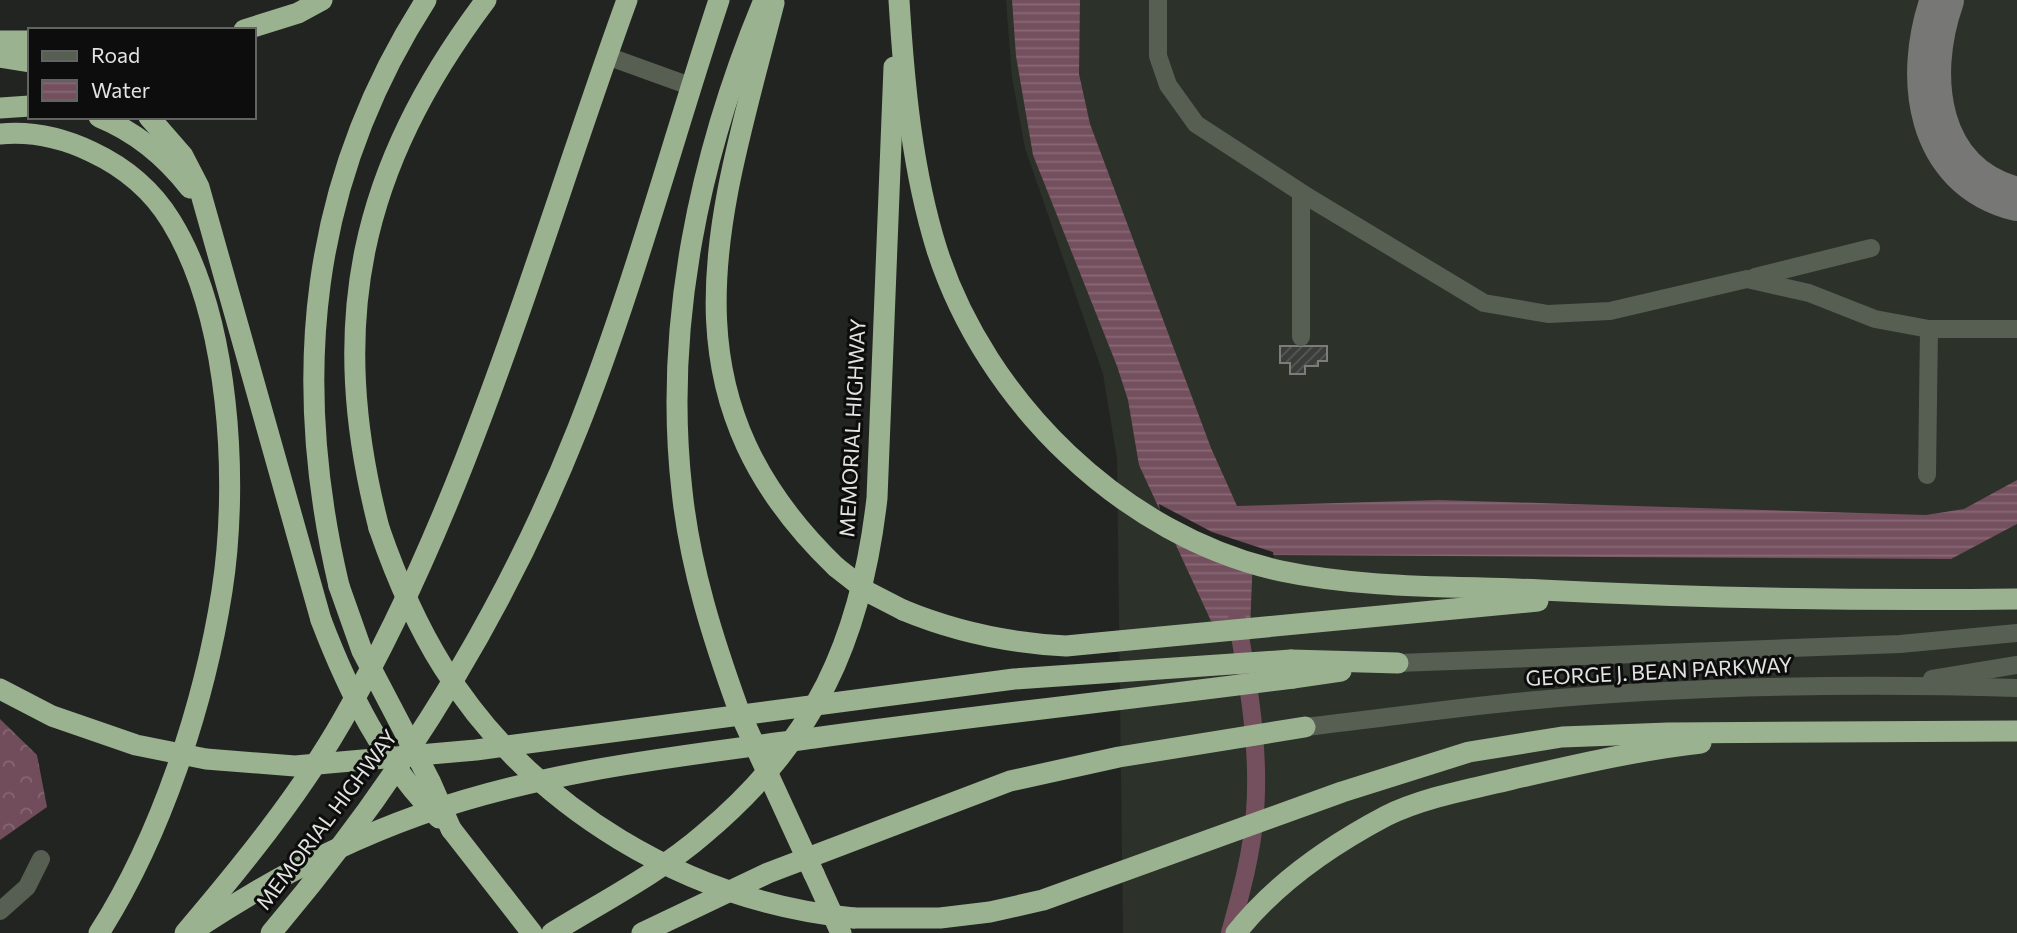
<svg xmlns="http://www.w3.org/2000/svg" width="2017" height="933" font-family="Commissioner,sans-serif">
<defs>
<pattern id="forest-crowns" width="20" height="18" patternUnits="userSpaceOnUse" patternTransform="scale(1.75)"><rect width="20" height="18" fill="#714d5b"/><path d="M2 6a3 3 0 1 1 6 0M12 15a3 3 0 1 1 6 0" fill="none" stroke="#856672"/></pattern>
<pattern id="water-rules" width="6" height="5" patternUnits="userSpaceOnUse" patternTransform="scale(1.75)"><rect width="6" height="5" fill="#74505e"/><path d="M0 2.5h6" fill="none" stroke="#886975"/></pattern>
<pattern id="building-hatch" width="6" height="6" patternUnits="userSpaceOnUse" patternTransform="scale(1.75)"><rect width="6" height="6" fill="#3b3d3a"/><path d="M-1 1l2-2M0 6l6-6M5 7l2-2" fill="none" stroke="#575956"/></pattern>
</defs>
<rect width="100%" height="100%" fill="#222421"/>
<!-- built -->
<polygon fill="#2c312a" points="1006,0 2017,0 2017,933 1123,933 1117,459 1103,374 1025,148 1012,78"/>
<!-- forest -->
<polygon fill="url(#forest-crowns)" points="0,719 37,755 47,807 0,840"/>
<!-- water -->
<polygon fill="url(#water-rules)" points="1012,0 1080,0 1079,74 1090,124 1211,448 1237,506 1439,500 1926,515 1964,509 2017,480 2017,524 1951,559 1253,555 1250,630 1211,621 1139,465 1128,400 1117,366 1033,155 1016,56"/>
<!-- pier -->
<polygon fill="#222421" points="1159,504 1212,532 1273,552 1274,559 1255,574 1206,557 1170,541 1161,521"/>
<g fill="none" stroke-linecap="round" stroke-linejoin="round">
<!-- canal -->
<path stroke="#74505e" stroke-width="18" d="M1230 933C1241 893 1252 853 1255 812 1260 749 1248 681 1237 619"/>
<!-- taxiway -->
<path stroke="#777876" stroke-width="44" d="M1942 0C1915 77 1926 176 2017 199"/>
</g>
<!-- building -->
<polygon fill="url(#building-hatch)" stroke="#7a7d79" stroke-width="2" points="1280,346 1327,346 1327,361 1318,361 1318,366 1305,366 1305,374 1290,374 1290,363 1280,363"/>
<g fill="none" stroke-linecap="round" stroke-linejoin="round">
<!-- minor -->
<g stroke="#565f52" stroke-width="18">
<polyline points="1158,0 1158,56 1168,85 1196,124 1308,197 1484,303 1548,314 1610,311 1747,279 1809,293 1875,319 1929,329 2017,329"/>
<polyline points="607,56 690,86"/>
<polyline points="1755,277 1871,248"/>
<polyline points="1301,337 1301,193"/>
<polyline points="1927,475 1929,329"/>
<polyline points="1398,663 1900,644 2017,633"/>
<polyline points="1932,679 2017,665"/>
<path d="M1305 727C1375 719 1445 709 1515 702 1680 686 1851 683 2017 688"/>
<polyline points="0,911 27,887 41,859"/>
</g>
<!-- highway -->
<g stroke="#9bb291" stroke-width="21">
<path d="M899 0C904 83 912 170 937 250 986 402 1123 536 1281 571 1366 589 1455 586 1541 590 1699 598 1859 601 2017 599"/>
<path d="M774 3C719 217 654 392 836 567"/>
<polyline points="244,30 298,13 322,0"/>
<polyline points="0,41 30,41"/>
<polyline points="0,57 30,62"/>
<polyline points="0,108 30,106"/>
<path d="M99 117C136 132 165 156 190 188"/>
<polyline points="149,117 183,156 199,187 321,620"/>
<path d="M0 134C32 131 63 138 92 152 124 167 152 190 171 221 230 317 239 482 222 591 204 705 161 836 99 933"/>
<path d="M379 528C326 323 359 169 486 0"/>
<path d="M339 586C290 378 309 182 426 0"/>
<path d="M903 610C956 632 1008 643 1066 646L1538 601"/>
<polyline points="1291,660 1398,663"/>
<polyline points="1293,678 1341,671"/>
<path d="M739 711C713 639 690 567 682 491 663 325 700 153 764 0"/>
<polyline points="451,829 532,933"/>
<polyline points="814,874 841,933"/>
<polyline points="854,918 940,918 990,912 1043,900 1342,792 1469,752 1562,737 1668,733 2017,731"/>
<path d="M185 933C241 867 299 796 342 721 471 497 539 242 627 0"/>
<path d="M271 933C401 780 504 615 578 428 633 289 672 142 719 0"/>
<path d="M552 933C602 902 659 873 704 834 815 741 861 640 877 498L894 67"/>
<polyline points="642,933 768,873 1010,781 1119,757 1305,727"/>
<path d="M1236 933C1274 885 1331 845 1386 816 1424 797 1472 789 1513 779 1575 765 1638 750 1701 743"/>
</g>
<!-- highway-bridge -->
<g stroke="#9bb291" stroke-width="21">
<path d="M379 528C396 577 416 624 443 667 532 809 689 902 854 918"/>
<polyline points="836,567 868,592 903,610"/>
<polyline points="339,586 362,651 430,781 451,829"/>
<path d="M321 620C348 691 384 764 439 818"/>
<polyline points="0,689 52,716 136,745 206,759 295,766 476,750 1014,679 1291,660"/>
<polyline points="739,711 814,874"/>
<path d="M190 933C261 885 338 844 419 815 545 770 682 756 814 738 973 716 1134 699 1293 678"/>
</g>
</g>
<g text-anchor="middle" stroke-width="6" stroke-linejoin="round" paint-order="stroke">
<!-- street labels -->
<g font-size="21" fill="#e3e4e2" stroke="#0c0d0c">
<text transform="translate(853 428) rotate(-87)" y="7">MEMORIAL HIGHWAY</text>
<text transform="translate(1659 672) rotate(-3)" y="7">GEORGE J. BEAN PARKWAY</text>
<text transform="translate(327 820) rotate(-53)" y="7">MEMORIAL HIGHWAY</text>
</g>
</g>
<!-- legend -->
<rect x="28" y="28" width="228" height="91" fill="#0c0d0c" stroke="#626362" stroke-width="2"/>
<rect x="42" y="51" width="35" height="10" fill="#565f52" stroke="#626362" stroke-width="2"/>
<text x="91" y="63" font-size="21" fill="#e3e4e2">Road</text>
<rect x="42" y="80" width="35" height="21" fill="url(#water-rules)" stroke="#626362" stroke-width="2"/>
<text x="91" y="98" font-size="21" fill="#e3e4e2">Water</text>
</svg>
